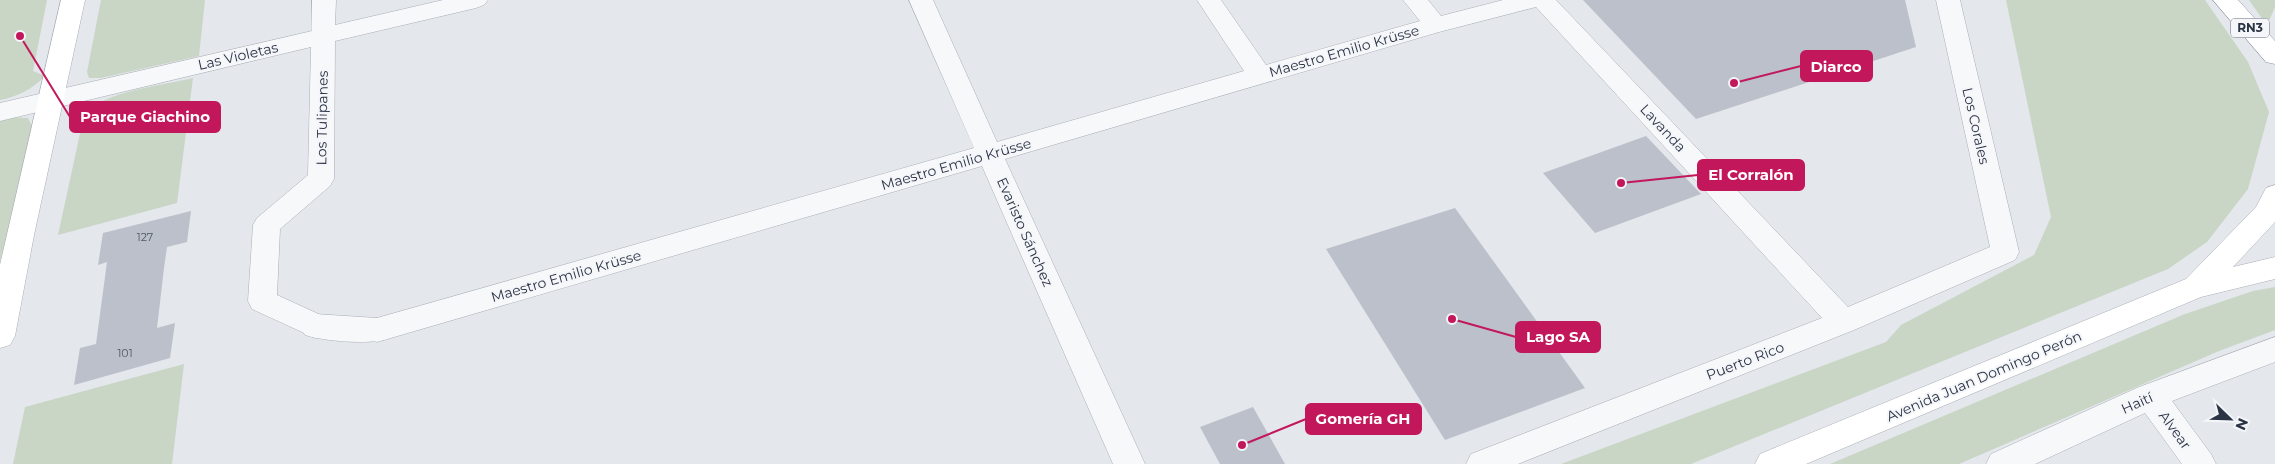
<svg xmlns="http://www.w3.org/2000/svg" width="2275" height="464" font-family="Montserrat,sans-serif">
<rect width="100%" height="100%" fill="#e4e7ec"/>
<!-- green -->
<g fill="#c9d6c5">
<path d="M0 0H47L33 71 45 76C31 90 19 96 0 100Z"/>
<polygon points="101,0 205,0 199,56 101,78 89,78 87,72"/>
<polygon points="2006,0 2205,0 2248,62 2269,112 2248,189 2207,242 2168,269 1691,464 1561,464 1886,342 1901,325 2034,255 2051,217"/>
<polygon points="2249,0 2275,0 2275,7 2269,21 2263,20"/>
<path d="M193 78 177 203 58 235 84 115C105 90 161 86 193 78Z"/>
<polygon points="9,117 28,118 34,130 0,261 0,119"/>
<polygon points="2275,287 2275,330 2219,351 1959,464 1830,464 2185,314 2253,291"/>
<polygon points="184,364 172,464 13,464 25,407"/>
</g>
<!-- building -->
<g fill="#bbc0ca">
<polygon points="1583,0 1905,0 1916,47 1696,119"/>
<polygon points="1646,136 1701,194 1595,233 1543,173"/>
<polygon points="1455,208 1585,388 1445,440 1326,249"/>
<polygon points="191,211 187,242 167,247 164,268 157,328 175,323 170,358 74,385 80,348 96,344 107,262 98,265 103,233"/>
<polygon points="1253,407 1285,464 1220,464 1200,427"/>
</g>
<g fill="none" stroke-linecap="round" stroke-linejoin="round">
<!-- pedestrian casing -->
<g stroke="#a9aeb7" stroke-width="1">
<path id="pedestrian" d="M315 314 377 318 387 321 392 330 387 339C368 345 324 341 305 335L300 326 305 317Z"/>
</g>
<!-- minor casing -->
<g stroke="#a9aeb7" stroke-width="1">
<g id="minor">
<polygon points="312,0 336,0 335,25 443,0 488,0 484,5 476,8 335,41 334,179 330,186 280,229 277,295 325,317 330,326 325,335 315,338 252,309 248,301 253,225 257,218 308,175 311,47 0,121 0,103 312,31"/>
<polygon points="909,0 933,0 997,142 1244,71 1197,0 1221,0 1266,65 1420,21 1403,0 1428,0 1441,16 1503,0 1556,0 1848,307 1990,247 1936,0 1960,0 2019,252 2015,260 1854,330 1518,464 1466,464 1471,454 1822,318 1536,7 1439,32 1005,159 1145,464 1113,464 982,166 377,342 367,339 362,330 367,321 377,318 974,148"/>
<polygon points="2275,337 2275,362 2172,401 2211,454 2216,464 2182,464 2145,413 2035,464 1986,464 1991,454 2139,387"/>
</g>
</g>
<!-- secondary casing -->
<g stroke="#a9aeb7" stroke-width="1">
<g id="secondary">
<polygon points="61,0 85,0 34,235 15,336 10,345 0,348 0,265"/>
<polygon points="2275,185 2275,222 2233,267 2275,257 2275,279 2201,297 1806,464 1755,464 1760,454 2186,279 2256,207 2266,188"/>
</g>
</g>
<!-- trunk casing -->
<g stroke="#8b94a3" stroke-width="1">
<polygon id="trunk" points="2213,0 2238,0 2275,41 2275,64 2266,62"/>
</g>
<!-- pedestrian -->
<use href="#pedestrian" fill="#f7f8fa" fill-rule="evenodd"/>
<!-- minor -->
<use href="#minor" fill="#f7f8fa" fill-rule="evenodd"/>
<!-- secondary -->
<use href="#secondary" fill="#fff" fill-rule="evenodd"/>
<!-- trunk -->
<use href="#trunk" fill="#fff" fill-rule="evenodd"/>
</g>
<g text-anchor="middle" stroke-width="4" stroke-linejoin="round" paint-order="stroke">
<!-- number labels -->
<g font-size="11" fill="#4f5766">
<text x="145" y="241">127</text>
<text x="125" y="357">101</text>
</g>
<!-- shield labels -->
<rect fill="#f4f6f9" stroke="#676e7b" stroke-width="1" x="2231" y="18.5" width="38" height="19" rx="4"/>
<g font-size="12" font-weight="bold" fill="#2b3445">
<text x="2250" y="32">RN3</text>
</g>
<!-- street labels -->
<g font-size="14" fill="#2b3445" stroke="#f4f6f9">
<text transform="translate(1344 51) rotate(-16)" y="5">Maestro Emilio Krüsse</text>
<text transform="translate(238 56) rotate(-13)" y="5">Las Violetas</text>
<text transform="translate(322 118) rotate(-89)" y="5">Los Tulipanes</text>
<text transform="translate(1976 126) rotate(77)" y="5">Los Corales</text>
<text transform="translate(1663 128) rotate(47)" y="5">Lavanda</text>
<text transform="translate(956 164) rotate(-16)" y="5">Maestro Emilio Krüsse</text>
<text transform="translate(1025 232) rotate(66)" y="5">Evaristo Sánchez</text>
<text transform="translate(566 276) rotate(-16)" y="5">Maestro Emilio Krüsse</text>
<text transform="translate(1745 361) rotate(-21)" y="5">Puerto Rico</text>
<text transform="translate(1984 376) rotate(-23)" y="5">Avenida Juan Domingo Perón</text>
<text transform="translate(2137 403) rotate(-24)" y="5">Haití</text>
<text transform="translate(2175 430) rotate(54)" y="5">Alvear</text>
</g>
</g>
<!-- callouts -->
<path fill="none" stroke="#c2185b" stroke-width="2" d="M1734 83L1801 66M20 36L70 117M1621 183L1698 175M1452 319L1516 337M1242 445L1306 419"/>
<g fill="#c2185b" stroke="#f4f6f9" stroke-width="2">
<circle cx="1734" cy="83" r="5"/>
<circle cx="20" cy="36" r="5"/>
<circle cx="1621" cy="183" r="5"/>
<circle cx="1452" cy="319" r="5"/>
<circle cx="1242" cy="445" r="5"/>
</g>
<g fill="#c2185b" stroke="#c2185b" stroke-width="2">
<rect x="1801" y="51" width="71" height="30" rx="5"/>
<rect x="70" y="102" width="150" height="30" rx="5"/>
<rect x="1698" y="160" width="106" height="30" rx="5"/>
<rect x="1516" y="322" width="84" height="30" rx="5"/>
<rect x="1306" y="404" width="115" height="30" rx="5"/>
</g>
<g font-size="15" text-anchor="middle" font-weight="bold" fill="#fff">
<text x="1836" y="72">Diarco</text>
<text x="145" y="122">Parque Giachino</text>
<text x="1751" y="180">El Corralón</text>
<text x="1558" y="342">Lago SA</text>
<text x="1363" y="424">Gomería GH</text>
</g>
<!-- north arrow -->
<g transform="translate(2230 419) rotate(113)" stroke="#f4f6f9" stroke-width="4" paint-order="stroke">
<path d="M0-4L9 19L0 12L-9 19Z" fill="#2b3445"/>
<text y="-8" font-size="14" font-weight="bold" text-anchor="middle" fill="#2b3445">N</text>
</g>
</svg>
